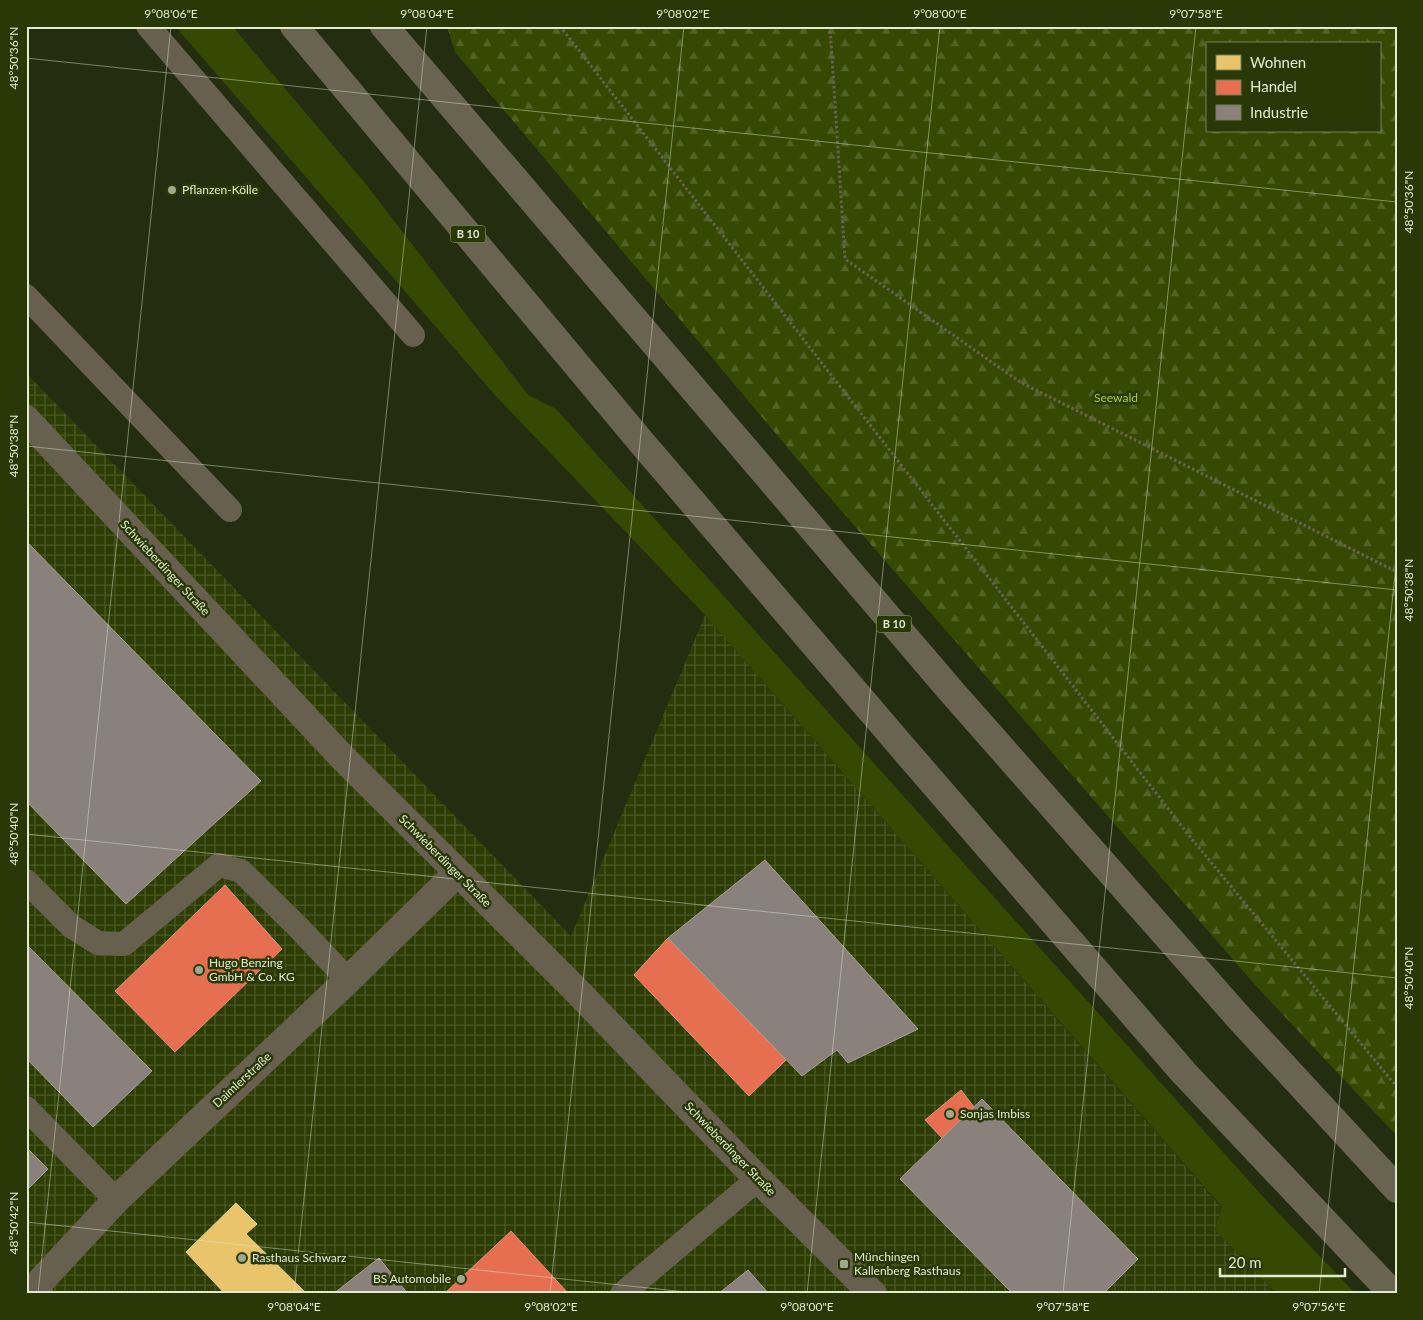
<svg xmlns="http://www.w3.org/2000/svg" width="1423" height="1320" font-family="Lato,sans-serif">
<defs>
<pattern id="industrial-grid" width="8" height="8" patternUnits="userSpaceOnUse" patternTransform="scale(1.25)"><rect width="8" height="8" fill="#2d3d04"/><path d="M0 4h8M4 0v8" fill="none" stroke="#4b5928"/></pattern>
<pattern id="forest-firs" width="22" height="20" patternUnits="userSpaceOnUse" patternTransform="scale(1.25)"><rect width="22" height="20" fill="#354902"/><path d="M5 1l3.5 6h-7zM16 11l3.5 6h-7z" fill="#526326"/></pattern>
</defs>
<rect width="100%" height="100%" fill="#252d11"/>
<!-- industrial -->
<polygon fill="url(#industrial-grid)" points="26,373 571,936 705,615 1222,1208 1215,1230 1277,1294 26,1294"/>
<!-- grass -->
<polygon fill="#354902" points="175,26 232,26 365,183 528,395 556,409 1266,1200 1356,1294 1277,1294 1215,1230 1222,1207 705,615 494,394"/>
<!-- forest -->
<path fill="url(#forest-firs)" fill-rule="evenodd" d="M447 26H1397V1136L1257 987 819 485 455 52ZM1207 44H1379V131H1207Z"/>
<!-- homes -->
<polygon fill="#e9c46a" stroke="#e6d089" points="236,1203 257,1224 246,1234 307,1294 225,1294 186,1252"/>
<!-- shops -->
<g fill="#e76f51" stroke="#e59477">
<polygon points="225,885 282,949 175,1052 115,991"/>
<polygon points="668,938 786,1060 749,1096 634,975"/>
<polygon points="961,1090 974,1107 942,1138 925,1120"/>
<polygon points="511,1231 567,1292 565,1294 444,1294"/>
</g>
<!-- industry -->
<g fill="#8a817c" stroke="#a4a195">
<polygon points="26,541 261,781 126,904 26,801"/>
<polygon points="765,860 918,1029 848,1063 837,1050 802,1076 668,938"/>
<polygon points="26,944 152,1071 93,1127 26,1058"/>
<polygon points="982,1099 1138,1259 1103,1294 1013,1294 900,1179"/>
<polygon points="26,1147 48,1169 26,1191"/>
<polygon points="379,1258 408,1294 333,1294"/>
<polygon points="748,1270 769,1294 718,1294"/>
</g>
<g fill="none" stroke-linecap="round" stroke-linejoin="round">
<!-- path -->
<g stroke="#676353" stroke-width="3" stroke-dasharray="2.5 2.5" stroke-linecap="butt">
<polyline points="560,26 1191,838 1397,1087"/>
<polyline points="830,26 845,259 1020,382 1397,572"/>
</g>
<!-- service -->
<g stroke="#67604f" stroke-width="24">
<polyline points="148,26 413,335"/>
<polyline points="26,296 230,510"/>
<polyline points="26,881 71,926 98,943 124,944 219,865 241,871 299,928 348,980"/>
<polyline points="26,1108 116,1200"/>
<polyline points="622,1294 758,1179"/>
</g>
<!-- minor -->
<polyline stroke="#67604f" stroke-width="28" points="39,1294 38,1284 116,1200 348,980 457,873"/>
<!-- tertiary -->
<polyline stroke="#67604f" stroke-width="28" points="26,419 342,757 572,986 758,1179 873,1294"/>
<!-- trunk -->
<g stroke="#686450" stroke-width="28">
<polyline points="294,26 642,443 909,755 1184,1073 1393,1294"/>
<polyline points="384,26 951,691 1241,1020 1397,1189"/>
</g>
</g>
<!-- ticks -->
<path fill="none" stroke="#e0ebd0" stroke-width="1" stroke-opacity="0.45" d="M26 58 1397 202M26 446 1397 590M26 834 1397 978M26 1222 705 1294M38 1294 171 26M294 1294 427 26M550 1294 684 26M807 1294 940 26M1063 1294 1196 26M1319 1294 1397 556"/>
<!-- markers -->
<g fill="#9fa88d" stroke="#293806" stroke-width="2">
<circle cx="172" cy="190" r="5"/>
<circle cx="199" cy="970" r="5"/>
<circle cx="950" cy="1114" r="5"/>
<circle cx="242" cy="1258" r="5"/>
<rect x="839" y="1259" width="10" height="10" rx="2.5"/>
<circle cx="461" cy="1279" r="5"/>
</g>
<g text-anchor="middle" stroke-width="5" stroke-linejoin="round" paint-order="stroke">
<!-- shield labels -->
<g fill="#293806" stroke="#a9b593" stroke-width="1">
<rect x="450.5" y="225.5" width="35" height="17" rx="4"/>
<rect x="876.5" y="615.5" width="35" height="17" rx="4"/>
</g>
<g font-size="11" font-weight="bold" fill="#e0ebd0">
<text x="468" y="238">B 10</text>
<text x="894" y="628">B 10</text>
</g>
<!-- poi labels -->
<g font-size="12" fill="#e0ebd0" stroke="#293806" text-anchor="start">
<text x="182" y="194">Pflanzen-Kölle</text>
<text x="209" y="967">Hugo Benzing<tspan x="209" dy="14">GmbH &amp; Co. KG</tspan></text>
<text x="960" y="1118">Sonjas Imbiss</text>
<text x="854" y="1261">Münchingen<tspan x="854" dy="14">Kallenberg Rasthaus</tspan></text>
<text x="252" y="1262">Rasthaus Schwarz</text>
<text x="451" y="1283" text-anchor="end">BS Automobile</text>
</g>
<!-- park labels -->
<g font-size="12" fill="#a3d334" stroke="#293806">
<text x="1116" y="402">Seewald</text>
</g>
<!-- street labels -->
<g font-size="12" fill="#e0ebd0" stroke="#293806">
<text transform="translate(165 568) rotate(47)" y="4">Schwieberdinger Straße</text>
<text transform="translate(445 861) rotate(45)" y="4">Schwieberdinger Straße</text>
<text transform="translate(242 1080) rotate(-43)" y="4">Daimlerstraße</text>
<text transform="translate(730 1149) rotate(46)" y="4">Schwieberdinger Straße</text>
</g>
</g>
<!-- border -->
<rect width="1423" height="1320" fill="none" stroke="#293806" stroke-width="55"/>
<!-- legend -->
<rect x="1206" y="42" width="175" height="90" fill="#293806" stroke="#728057"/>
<rect x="1216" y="55" width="25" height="15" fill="#e9c46a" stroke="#728057"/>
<text x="1250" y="68" font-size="15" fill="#e0ebd0">Wohnen</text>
<rect x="1216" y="80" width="25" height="15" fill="#e76f51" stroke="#728057"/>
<text x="1250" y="92" font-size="15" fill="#e0ebd0">Handel</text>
<rect x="1216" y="105" width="25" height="15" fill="#8a817c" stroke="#728057"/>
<text x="1250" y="118" font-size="15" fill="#e0ebd0">Industrie</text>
<!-- scale -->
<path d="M1220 1268v8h125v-8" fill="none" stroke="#e0ebd0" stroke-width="2.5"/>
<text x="1228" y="1268" font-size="15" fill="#e0ebd0" stroke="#293806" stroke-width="4" paint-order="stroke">20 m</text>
<rect x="28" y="28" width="1368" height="1264" fill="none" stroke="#e0ebd0" stroke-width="2"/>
<g font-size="12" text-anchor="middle" fill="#e0ebd0">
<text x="171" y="18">9°08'06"E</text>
<text x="427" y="18">9°08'04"E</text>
<text x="683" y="18">9°08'02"E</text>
<text x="940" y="18">9°08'00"E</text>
<text x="1196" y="18">9°07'58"E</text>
<text transform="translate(14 58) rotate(-90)" y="4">48°50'36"N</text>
<text transform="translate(1409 202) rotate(-90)" y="4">48°50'36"N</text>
<text transform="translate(14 446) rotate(-90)" y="4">48°50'38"N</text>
<text transform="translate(1409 590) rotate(-90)" y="4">48°50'38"N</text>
<text transform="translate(14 834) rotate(-90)" y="4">48°50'40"N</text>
<text transform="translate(1409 978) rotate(-90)" y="4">48°50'40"N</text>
<text transform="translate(14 1223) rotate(-90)" y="4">48°50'42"N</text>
<text x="294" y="1311">9°08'04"E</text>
<text x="551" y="1311">9°08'02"E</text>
<text x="807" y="1311">9°08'00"E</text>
<text x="1063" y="1311">9°07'58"E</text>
<text x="1319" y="1311">9°07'56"E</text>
</g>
</svg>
